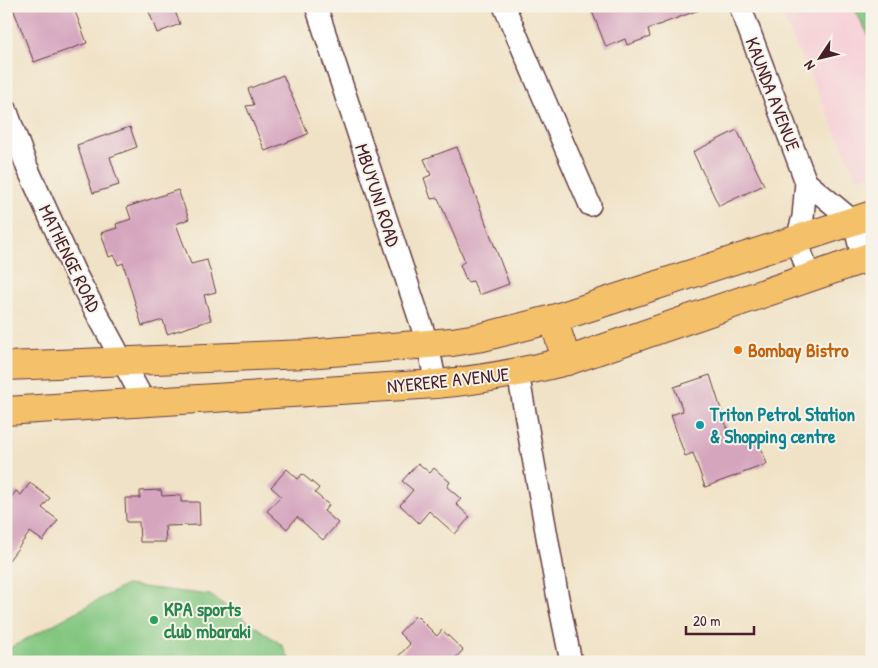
<svg xmlns="http://www.w3.org/2000/svg" width="878" height="668" font-family="'Patrick Hand',sans-serif">
<rect width="100%" height="100%" fill="#f7f3e8"/>
<filter id="ink" filterUnits="userSpaceOnUse"><feTurbulence type="fractalNoise" baseFrequency=".02" numOctaves="2"/><feDisplacementMap in="SourceGraphic" scale="10" xChannelSelector="R" yChannelSelector="G"/><feConvolveMatrix kernelMatrix="1 2 1 2 8 2 1 2 1" color-interpolation-filters="sRGB"/></filter>
<filter id="wash" filterUnits="userSpaceOnUse"><feTurbulence type="fractalNoise" baseFrequency=".0096" numOctaves="4" result="noise"/><feDisplacementMap in="SourceGraphic" scale="20" xChannelSelector="R" yChannelSelector="G"/><feGaussianBlur stdDeviation="1.12" result="paint"/><feColorMatrix in="noise" values="0 0 0 0 0 0 0 0 0 0 0 0 0 0 0 0 0 1.4 0 .05"/><feComposite in="paint" operator="in"/></filter>
<g filter="url(#wash)">
<rect width="100%" height="100%" fill="#f0e2c6"/>
<!-- built -->
<polygon fill="#f6cfd6" points="778,6 872,6 872,174 857,178"/>
<!-- green -->
<g fill="#82c680" stroke="#667256">
<polygon points="853,6 872,6 872,42"/>
<polygon points="126,585 210,595 282,645 291,662 6,662 6,650"/>
</g>
<g id="blocks">
<!-- building -->
<g fill="#d5a5be">
<polygon points="12,6 73,6 87,43 34,62"/>
<polygon points="147,6 173,6 180,24 157,33"/>
<polygon points="590,6 704,6 704,8 648,29 650,37 627,45 625,39 606,47"/>
<polygon points="283,75 308,134 265,151 246,106 254,105 248,89"/>
<polygon points="130,127 137,147 110,157 119,185 93,193 77,145"/>
<polygon points="737,130 764,185 719,206 693,152"/>
<polygon points="457,147 509,284 479,295 473,281 467,282 460,265 465,261 438,198 431,199 424,178 431,175 424,159"/>
<polygon points="178,190 189,219 176,224 191,264 207,260 216,292 204,295 211,320 167,334 163,320 142,326 123,263 118,265 114,255 109,257 101,233 117,228 116,224 131,219 127,207"/>
<polygon points="710,375 732,444 756,434 767,464 705,487 693,453 685,456 671,415 683,411 674,387"/>
<polygon points="418,463 430,473 434,468 450,482 447,487 461,499 456,504 470,517 455,534 429,511 419,523 400,505 413,490 402,481"/>
<polygon points="287,469 298,479 302,474 319,488 315,493 329,505 324,511 338,523 323,540 297,517 287,529 267,511 281,496 271,487"/>
<polygon points="30,483 50,498 42,508 58,520 43,541 30,532 6,564 6,504 16,491 21,495"/>
<polygon points="161,490 162,496 181,495 181,502 199,502 200,525 165,526 166,542 140,542 139,522 126,522 125,498 140,498 140,491"/>
<polygon points="416,615 437,636 442,630 463,650 452,662 393,662 410,644 399,633"/>
</g>
</g>
</g>
<g filter="url(#ink)">
<use href="#blocks" fill-opacity="0" stroke="#633c42" stroke-width="1"/>
<g fill="none" stroke-linecap="round" stroke-linejoin="round">
<!-- minor casing -->
<g stroke="#633c42" stroke-width="24">
<g id="minor">
<polyline points="316,6 428,345 436,384"/>
<polyline points="504,6 590,205"/>
<polyline points="740,6 806,182 803,217 797,239 809,277"/>
<polyline points="6,109 27,167 75,273 144,401"/>
<polyline points="806,182 853,221 863,259"/>
<polyline points="518,373 557,593 571,662"/>
</g>
</g>
<!-- trunk casing -->
<g stroke="#633c42" stroke-width="30">
<g id="trunk">
<polyline points="553,319 567,361"/>
<polyline points="6,366 307,354 452,342 483,337 553,319 872,215"/>
<path d="M6 411 436 384C481 380 523 372 567 361L872 256"/>
</g>
</g>
<!-- minor -->
<use href="#minor" stroke="#fff" stroke-width="21"/>
<!-- trunk -->
<use href="#trunk" stroke="#f4c16a" stroke-width="28"/>
</g>
</g>
<!-- markers -->
<circle fill="#e8710a" stroke="#f7f3e8" stroke-width="2" cx="738" cy="350" r="5"/>
<circle fill="#0f9aa8" stroke="#f7f3e8" stroke-width="2" cx="700" cy="425" r="5"/>
<circle fill="#2e9e5b" stroke="#f7f3e8" stroke-width="2" cx="154" cy="620" r="5"/>
<g text-anchor="middle" stroke-width="4" stroke-linejoin="round" paint-order="stroke">
<!-- street labels -->
<g font-size="19" fill="#4a1f2b" stroke="#f7f3e8">
<text transform="translate(773 94) rotate(69)" y="7">KAUNDA AVENUE</text>
<text transform="translate(378 195) rotate(72)" y="7">MBUYUNI ROAD</text>
<text transform="translate(70 258) rotate(64)" y="7">MATHENGE ROAD</text>
<text transform="translate(448 380) rotate(-6)" y="7">NYERERE AVENUE</text>
</g>
<!-- food labels -->
<g font-size="19" font-weight="bold" fill="#c56008" stroke="#f7f3e8" text-anchor="start">
<text x="748" y="357">Bombay Bistro</text>
</g>
<!-- culture labels -->
<g font-size="19" font-weight="bold" fill="#0d838f" stroke="#f7f3e8" text-anchor="start">
<text x="710" y="421">Triton Petrol Station<tspan x="710" dy="22">&amp; Shopping centre</tspan></text>
</g>
<!-- leisure labels -->
<g font-size="19" font-weight="bold" fill="#27864d" stroke="#f7f3e8" text-anchor="start">
<text x="164" y="616">KPA sports<tspan x="164" dy="22">club mbaraki</tspan></text>
</g>
</g>
<!-- margin -->
<rect width="878" height="668" fill="none" stroke="#f7f3e8" stroke-width="25"/>
<!-- north arrow -->
<g transform="translate(820 58) rotate(235)" stroke="#f7f3e8" stroke-width="4" paint-order="stroke">
<path d="M0-4L9 19L0 12L-9 19Z" fill="#4a1f2b"/>
<text y="-8" font-size="14" font-weight="bold" text-anchor="middle" fill="#4a1f2b">N</text>
</g>
<!-- scale -->
<path d="M686 626v8h68v-8" fill="none" stroke="#4a1f2b" stroke-width="2.5"/>
<text x="693" y="626" font-size="15" fill="#4a1f2b" stroke="#f7f3e8" stroke-width="4" paint-order="stroke">20 m</text>
</svg>
